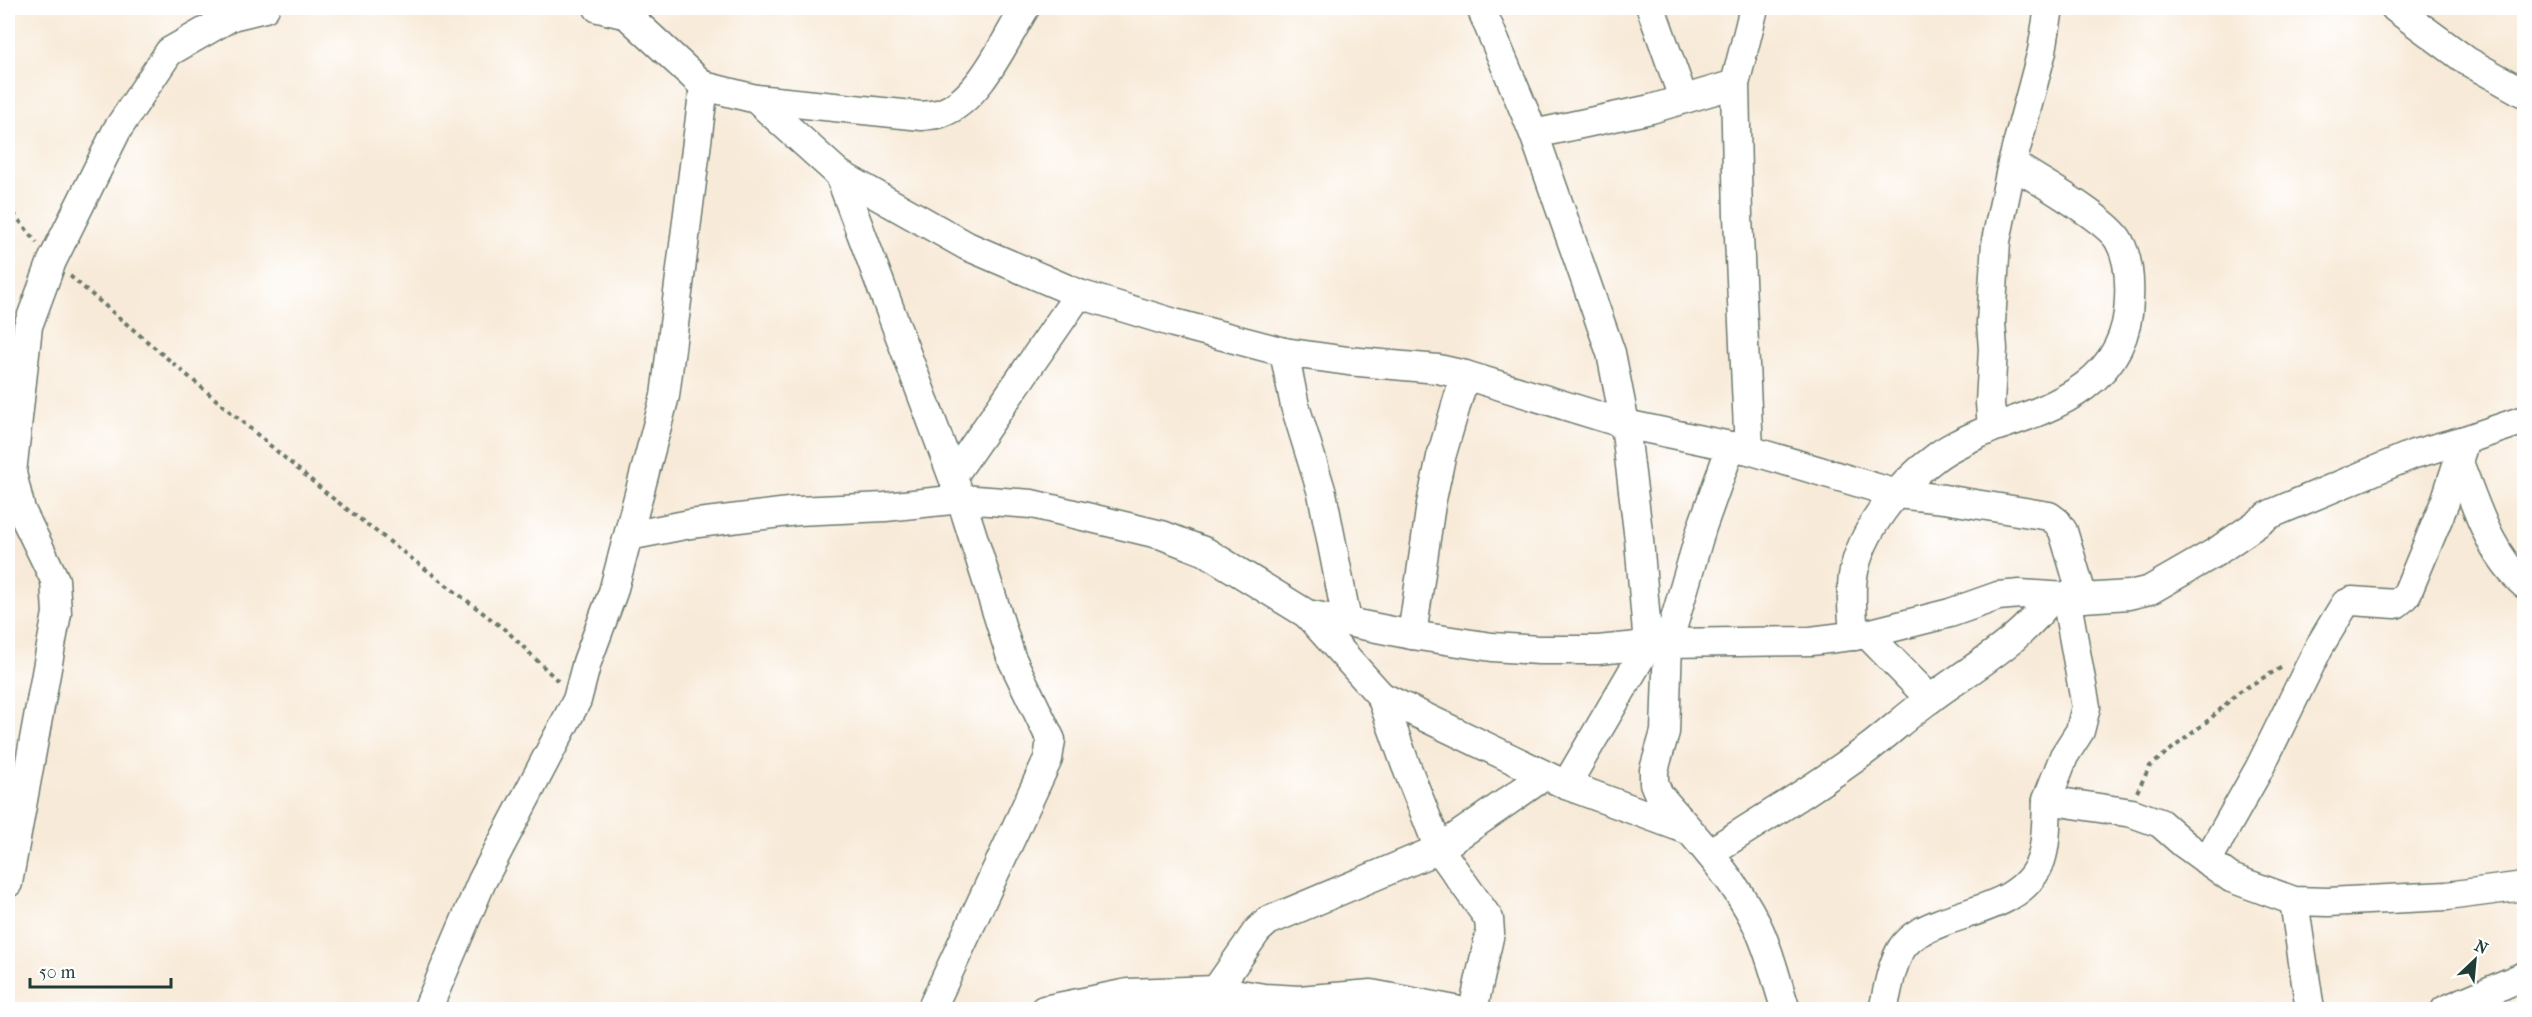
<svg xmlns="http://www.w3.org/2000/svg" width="2532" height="1017" font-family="'IM FELL French Canon',serif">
<rect width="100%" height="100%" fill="#fff"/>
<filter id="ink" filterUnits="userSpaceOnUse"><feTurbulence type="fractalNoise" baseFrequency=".0167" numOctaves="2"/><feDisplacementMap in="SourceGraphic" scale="12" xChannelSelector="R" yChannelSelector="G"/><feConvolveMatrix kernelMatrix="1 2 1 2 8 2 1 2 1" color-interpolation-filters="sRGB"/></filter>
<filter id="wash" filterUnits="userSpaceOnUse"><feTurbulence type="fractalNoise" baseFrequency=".008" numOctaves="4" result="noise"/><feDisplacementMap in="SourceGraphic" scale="24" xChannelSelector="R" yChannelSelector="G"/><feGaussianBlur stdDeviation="1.35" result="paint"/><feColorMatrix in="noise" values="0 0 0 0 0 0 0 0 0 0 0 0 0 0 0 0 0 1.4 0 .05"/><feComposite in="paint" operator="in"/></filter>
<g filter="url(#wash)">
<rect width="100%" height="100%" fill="#f8ead8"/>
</g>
<g filter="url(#ink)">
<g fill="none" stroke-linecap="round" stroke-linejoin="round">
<!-- minor casing -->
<g stroke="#6b7a6d" stroke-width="31">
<g id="minor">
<path d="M598 8 627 15 704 86 756 99 922 116C928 115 935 115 941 113 979 101 1005 40 1025 8"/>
<polyline points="1651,8 1683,98"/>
<polyline points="2395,8 2467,61 2524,93"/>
<polyline points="756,99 839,174 967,246 1079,294 1174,323 1284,352 1348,361 1438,369 1465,375 1625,424 1749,450 1897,494 1944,499 2049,516 2057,522 2063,531 2083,598"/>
<polyline points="1534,134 1651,109 1735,84"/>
<polyline points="839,174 961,499 1011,657 1051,740 1048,759 931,1010"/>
<polyline points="1284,352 1295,406 1322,493 1347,621"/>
<path d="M1992 428C2058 407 2128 380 2129 299 2130 280 2128 257 2119 241 2108 220 2036 179 2012 164"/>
<path d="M1731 446 1702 527 1668 643 1665 732 1654 770V783L1659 795C1693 835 1732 875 1756 923 1770 950 1776 981 1786 1010"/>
<polyline points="1749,450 1738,216 1735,84 1754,8"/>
<path d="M2458 460C2475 502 2489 554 2524 584"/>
<polyline points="953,476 1079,294"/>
<polyline points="629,536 690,524 797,511 885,507 961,499 1032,504 1162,535 1206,552 1307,614 1412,635 1492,647 1539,650 1598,650 1668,643 1811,641 1867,634 1950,613 1998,596 2020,594 2083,598 2129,595 2150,590 2216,552 2271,514 2414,454 2465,440 2524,420"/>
<polyline points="1307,614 1381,696 1405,763 1439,849 1489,919 1490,933 1473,1010"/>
<polyline points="1867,634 1930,699"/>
<polyline points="1412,635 1431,504 1441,457 1465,375"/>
<path d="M1854 636C1853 616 1850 596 1853 576 1861 530 1898 485 1935 458 1951 445 1973 437 1992 428L1990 403 1993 349 1991 323 1996 241 2012 164 2042 51 2049 8"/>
<polyline points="1381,696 1566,785 1648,645 1639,540 1625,424 1611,353 1534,134 1481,8"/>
<polyline points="1566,785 1688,830"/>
<polyline points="2047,800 2064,756 2080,731 2086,707 2066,597"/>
<path d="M1709 853C1763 819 1818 786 1869 748 1890 732 1909 714 1930 699 1973 667 2020 642 2052 597"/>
<polyline points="2207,861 2259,769 2319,647 2345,604 2352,601 2396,604 2406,596 2445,502 2465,440"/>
<polyline points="8,883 57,613 55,580 21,510 12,473 28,326 52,261 117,130 169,52 232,16 265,8"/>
<polyline points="2294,901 2310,1010"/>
<polyline points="427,1010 482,881 577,700 587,662 613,592 665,396 704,86"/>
<polyline points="1044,1010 1128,993 1216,990 1264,998 1299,1000 1371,994 1455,1010"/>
<polyline points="1218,1010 1216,990 1257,931 1268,921 1439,849 1544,776"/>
<path d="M1883 1010C1888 990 1891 965 1902 948 1911 935 1925 929 1940 923 1976 909 2026 902 2041 860 2047 842 2046 819 2047 800L2132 813 2160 823 2184 844 2231 878 2294 901 2328 902 2447 896 2524 886"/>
<polyline points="2445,1010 2524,976"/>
</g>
</g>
<!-- path -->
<g stroke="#6b7a6d" stroke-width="4" stroke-dasharray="4.5 4.5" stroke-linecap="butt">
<polyline points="8,206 37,243"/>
<polyline points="70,276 331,497 508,632 558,681"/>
<polyline points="2137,792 2150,766 2210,719 2240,691 2284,666"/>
</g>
<!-- minor -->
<use href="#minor" stroke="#fff" stroke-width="28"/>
</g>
</g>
<!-- margin -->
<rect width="2532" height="1017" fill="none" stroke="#fff" stroke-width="30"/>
<!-- north arrow -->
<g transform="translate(2475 960) rotate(26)" stroke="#ffffff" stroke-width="4.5" paint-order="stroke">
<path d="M0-4.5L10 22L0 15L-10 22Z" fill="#1f3d34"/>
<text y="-9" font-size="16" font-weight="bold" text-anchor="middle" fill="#1f3d34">N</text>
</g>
<!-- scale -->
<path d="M30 978v9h141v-9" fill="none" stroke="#1f3d34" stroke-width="3"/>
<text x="39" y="978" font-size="18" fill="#1f3d34" stroke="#ffffff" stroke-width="4.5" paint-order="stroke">50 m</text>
</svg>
